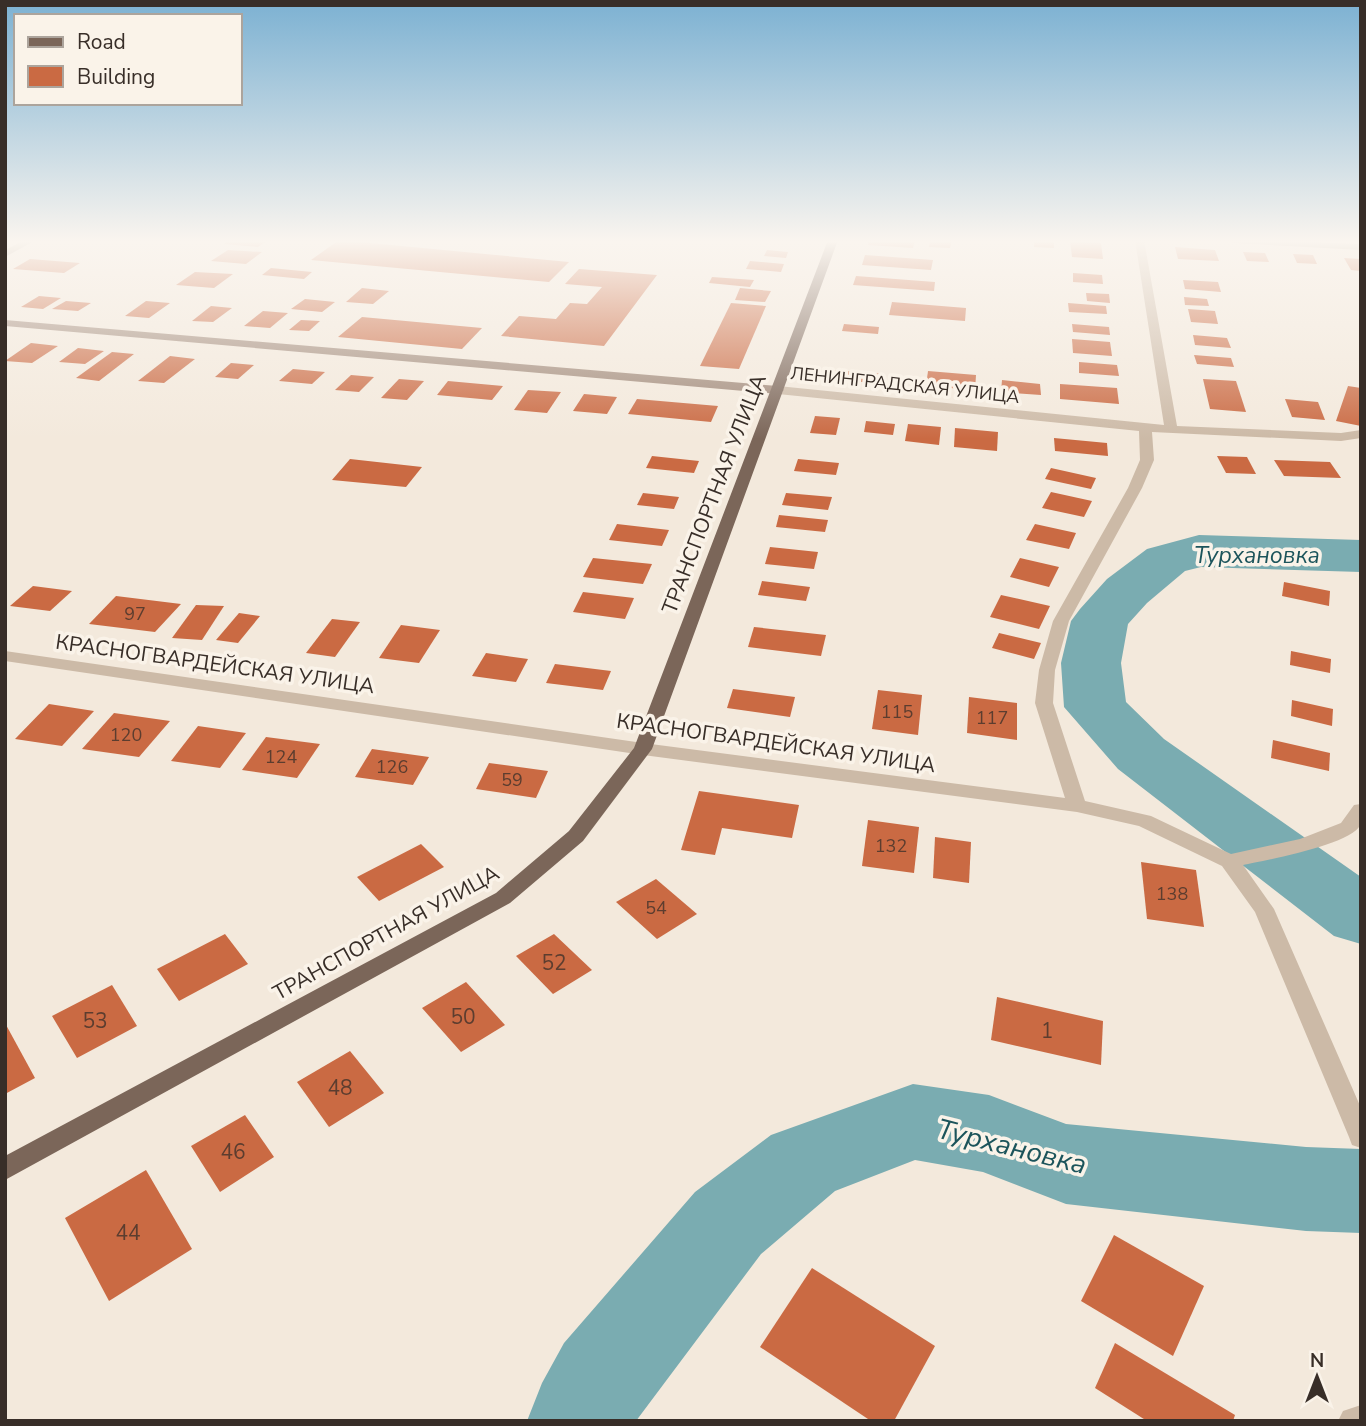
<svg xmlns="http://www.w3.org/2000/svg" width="1366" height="1426" font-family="'Nunito Sans',sans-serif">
<rect width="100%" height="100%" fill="#f3e9dc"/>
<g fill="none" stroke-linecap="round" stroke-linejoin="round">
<!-- river -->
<g fill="#7aacb1" fill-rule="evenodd">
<polygon points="1199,535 1361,540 1361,572 1201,567 1185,571 1147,603 1128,624 1121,663 1126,702 1164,739 1361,877 1361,944 1334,936 1118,769 1064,707 1061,663 1071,621 1080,609 1107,579 1147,549"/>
<polygon points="913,1084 989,1095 1066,1124 1306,1147 1361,1149 1361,1233 1306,1231 1066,1204 983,1172 915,1160 835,1191 761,1254 636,1421 527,1421 542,1383 564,1343 695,1192 771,1135"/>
</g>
</g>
<!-- building -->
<g fill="#ca6a43">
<polygon points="231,240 268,240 258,247 224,244"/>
<polygon points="339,240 569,262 549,282 311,260"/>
<polygon points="869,240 915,240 913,248 868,245"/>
<polygon points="930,240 952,240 950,248 929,247"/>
<polygon points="1034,240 1054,240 1054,248 1034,247"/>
<polygon points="1070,241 1101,243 1103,259 1072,257"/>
<polygon points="1175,247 1215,250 1219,261 1178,259"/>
<polygon points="228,250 262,252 246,264 211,261"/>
<polygon points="767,250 788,252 786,258 764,256"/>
<polygon points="1243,252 1265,253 1269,262 1247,261"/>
<polygon points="1293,254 1313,255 1317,264 1297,263"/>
<polygon points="865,255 933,260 931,270 862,265"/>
<polygon points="1344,258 1361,259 1361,271 1351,270"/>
<polygon points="30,259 80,263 64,273 13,269"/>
<polygon points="750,261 784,264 781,272 746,269"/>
<polygon points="271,268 312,272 304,279 262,275"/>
<polygon points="579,269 657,275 604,346 501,336 519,316 556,319 570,303 587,304 602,287 565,284"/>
<polygon points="195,272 233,274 214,288 176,285"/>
<polygon points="1073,273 1102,275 1103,284 1073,282"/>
<polygon points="856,276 935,282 934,291 853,285"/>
<polygon points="712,277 754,280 750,287 709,283"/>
<polygon points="1183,280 1218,282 1221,292 1185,289"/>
<polygon points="362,288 389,291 373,304 346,302"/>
<polygon points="740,288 771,291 765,302 735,300"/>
<polygon points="1086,293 1109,294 1110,303 1087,301"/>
<polygon points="39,296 61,298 43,309 21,307"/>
<polygon points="1184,297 1207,299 1209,306 1185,305"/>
<polygon points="305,299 335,302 322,312 291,309"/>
<polygon points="66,301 91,303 78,311 52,309"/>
<polygon points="146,301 170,303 149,318 125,316"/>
<polygon points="892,302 966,308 965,321 889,315"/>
<polygon points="731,303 766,306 739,369 700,366"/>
<polygon points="1068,303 1106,306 1107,314 1069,312"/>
<polygon points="211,306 232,308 213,322 192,321"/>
<polygon points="1188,309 1215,311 1218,324 1191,322"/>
<polygon points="263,311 288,313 270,328 244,326"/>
<polygon points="362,317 482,328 462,349 338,337"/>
<polygon points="301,320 320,321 309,331 289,330"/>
<polygon points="844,324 879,327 878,334 842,331"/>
<polygon points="1072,324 1109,327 1110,335 1073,332"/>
<polygon points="1193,335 1227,338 1231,348 1195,345"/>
<polygon points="1072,339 1110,342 1112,356 1073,353"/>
<polygon points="31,343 58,346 32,363 5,361"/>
<polygon points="78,348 104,351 85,364 59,362"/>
<polygon points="112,352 134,354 99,381 76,378"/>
<polygon points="1194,355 1231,358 1234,367 1197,364"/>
<polygon points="170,356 195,359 164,383 138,381"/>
<polygon points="1079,362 1117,365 1119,376 1079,373"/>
<polygon points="231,363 254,365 238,379 215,377"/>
<polygon points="293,369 325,372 312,384 279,381"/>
<polygon points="833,370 885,374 884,384 831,379"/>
<polygon points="928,371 976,375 975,390 926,386"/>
<polygon points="351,375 374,377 359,392 335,390"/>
<polygon points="399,379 424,381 407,400 381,398"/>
<polygon points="1203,379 1236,381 1246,412 1210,409"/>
<polygon points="1002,380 1040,384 1041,395 1001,392"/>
<polygon points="448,381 503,386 492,400 437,395"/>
<polygon points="1060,384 1117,388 1119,404 1060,399"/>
<polygon points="1348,386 1361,388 1361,426 1336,421"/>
<polygon points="528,390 561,392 547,413 514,410"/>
<polygon points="584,394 617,397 607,414 573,411"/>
<polygon points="637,399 718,406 711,422 628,414"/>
<polygon points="1285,399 1318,402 1325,420 1292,417"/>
<polygon points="815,416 840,418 836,435 810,433"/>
<polygon points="866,421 895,424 893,435 864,432"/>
<polygon points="908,424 941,427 939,445 905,441"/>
<polygon points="955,428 998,432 997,451 954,447"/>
<polygon points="1054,438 1107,443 1108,456 1055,451"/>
<polygon points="652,456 699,461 694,473 646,468"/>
<polygon points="1217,456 1247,457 1256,474 1226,473"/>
<polygon points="350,459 422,467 406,487 332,480"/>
<polygon points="798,459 839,463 836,475 794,471"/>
<polygon points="1274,460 1330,462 1341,478 1284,476"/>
<polygon points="1051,468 1096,478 1091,489 1045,479"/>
<polygon points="1051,492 1092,501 1084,517 1042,508"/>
<polygon points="643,493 679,497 674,509 637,505"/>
<polygon points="786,493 832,497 828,510 782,505"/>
<polygon points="779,515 828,520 825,532 776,527"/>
<polygon points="617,524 669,530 662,546 609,540"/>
<polygon points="1035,524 1076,533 1069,549 1026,540"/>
<polygon points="770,547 818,552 814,569 765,564"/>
<polygon points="593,558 652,564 643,584 583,577"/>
<polygon points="1020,558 1059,567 1049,587 1010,577"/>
<polygon points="762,581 810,587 806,601 758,595"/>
<polygon points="1284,582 1330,591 1329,606 1282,596"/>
<polygon points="33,586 72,591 50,611 10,606"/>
<polygon points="583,592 634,598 625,619 573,612"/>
<polygon points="1001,595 1050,606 1039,629 990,617"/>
<polygon points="116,596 181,604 155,632 89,624"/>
<polygon points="196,605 224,606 202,640 172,638"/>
<polygon points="239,613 260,616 238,643 216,640"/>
<polygon points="332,619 360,622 335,657 306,653"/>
<polygon points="401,625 440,630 419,663 379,658"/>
<polygon points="754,627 826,635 821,656 748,647"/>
<polygon points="999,633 1041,643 1034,659 992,648"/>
<polygon points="1291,651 1331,659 1330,673 1290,665"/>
<polygon points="486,653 528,659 516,682 472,676"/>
<polygon points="555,664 611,671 603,690 546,683"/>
<polygon points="733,689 795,697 790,717 727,708"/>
<polygon points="878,690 922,695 918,735 872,729"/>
<polygon points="969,697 1017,703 1017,740 967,733"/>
<polygon points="1292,700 1333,709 1332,726 1291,716"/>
<polygon points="49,704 94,711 62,746 15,739"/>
<polygon points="114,713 170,721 139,757 82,749"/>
<polygon points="198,726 246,733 220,768 171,761"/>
<polygon points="266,737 320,744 297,778 242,770"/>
<polygon points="1273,740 1330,753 1329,771 1271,758"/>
<polygon points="372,749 429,757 413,785 355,777"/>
<polygon points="489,763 548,771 536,798 476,789"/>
<polygon points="699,791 799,805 792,838 722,828 715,855 681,850"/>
<polygon points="868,820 919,827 914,873 862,866"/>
<polygon points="935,837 971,842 969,883 933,878"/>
<polygon points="421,844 444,867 379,901 357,877"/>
<polygon points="1141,862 1196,870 1204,927 1147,919"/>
<polygon points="656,879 697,914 657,939 616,902"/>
<polygon points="225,934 248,964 179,1001 157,969"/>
<polygon points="554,934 592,970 553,994 516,956"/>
<polygon points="466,982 505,1025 461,1052 422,1008"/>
<polygon points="112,985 137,1026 77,1058 52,1016"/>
<polygon points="997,997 1103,1021 1101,1065 991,1040"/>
<polygon points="5,1023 35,1078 5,1094"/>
<polygon points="350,1051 384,1093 329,1127 297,1082"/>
<polygon points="245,1115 274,1157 220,1192 191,1146"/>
<polygon points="146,1170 192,1249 109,1301 65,1218"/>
<polygon points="1114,1235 1204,1286 1173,1356 1081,1301"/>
<polygon points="812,1268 935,1346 894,1421 871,1421 760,1347"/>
<polygon points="1115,1343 1235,1415 1233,1421 1147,1421 1095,1388"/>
</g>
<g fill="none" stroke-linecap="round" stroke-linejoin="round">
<!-- street -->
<g fill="#ccbaa7" fill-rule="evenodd">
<path d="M1135 240H1144L1177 426 1341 433 1361 430V438L1341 441 1152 432 1154 460 1142 488 1069 621 1055 670 1053 703 1085 801 1151 816 1231 854 1300 839 1341 823 1354 805 1361 804C1361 810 1362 820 1360 825 1353 844 1264 861 1243 865L1274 909 1361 1108V1148L1352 1145 1349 1137 1255 912 1222 866 1139 826 1077 812 643 755 5 661V651L643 743 1065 798 1035 703 1039 670 1053 621 1128 488 1140 460 1139 431 778 394 772 390 778 386 1164 425Z"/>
<polygon points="1361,1405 1361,1421 1338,1421 1343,1411"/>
</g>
<!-- secondary -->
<g fill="#a08979" fill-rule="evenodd">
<polygon points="25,240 36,240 5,257 5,250"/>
<polygon points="1229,240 1361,244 1361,250 1234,243"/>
<polygon points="5,320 778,386 784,390 778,394 5,326"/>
</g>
<!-- primary -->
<polygon fill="#7b6659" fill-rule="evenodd" points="828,240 838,240 652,749 583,841 510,903 5,1180 5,1156 496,893 569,831 634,748"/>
</g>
<!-- sky -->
<linearGradient id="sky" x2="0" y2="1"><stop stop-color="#7cb1d2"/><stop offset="0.55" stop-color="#faf5ef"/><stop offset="1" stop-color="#faf5ef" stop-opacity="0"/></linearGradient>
<rect width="1366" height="439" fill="url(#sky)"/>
<g text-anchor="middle" stroke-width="7" stroke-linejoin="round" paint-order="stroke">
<!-- far-street labels -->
<g font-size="18" fill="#382e28" stroke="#faf3e9">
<text transform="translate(905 385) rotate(6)" y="6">ЛЕНИНГРАДСКАЯ УЛИЦА</text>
</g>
<!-- number labels -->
<g font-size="18" fill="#5c3d2f">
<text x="135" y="620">97</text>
<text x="897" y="718">115</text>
<text x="992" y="724">117</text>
<text x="126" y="741">120</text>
<text x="281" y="763">124</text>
<text x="392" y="773">126</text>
<text x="512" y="786">59</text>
<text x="891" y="852">132</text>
<text x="1172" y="900">138</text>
<text x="656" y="914">54</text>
</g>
<!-- street labels -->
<g font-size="21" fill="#382e28" stroke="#faf3e9">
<text transform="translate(714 494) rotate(-69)" y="7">ТРАНСПОРТНАЯ УЛИЦА</text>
<text transform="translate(215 664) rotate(8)" y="7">КРАСНОГВАРДЕЙСКАЯ УЛИЦА</text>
<text transform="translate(776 743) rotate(8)" y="7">КРАСНОГВАРДЕЙСКАЯ УЛИЦА</text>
<text transform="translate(386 933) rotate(-29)" y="7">ТРАНСПОРТНАЯ УЛИЦА</text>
</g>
<!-- near-number labels -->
<g font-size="21" fill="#5c3d2f">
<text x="554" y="970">52</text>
<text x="463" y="1024">50</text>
<text x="95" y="1028">53</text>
<text x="1047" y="1038">1</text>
<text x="340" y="1095">48</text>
<text x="233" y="1159">46</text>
<text x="128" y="1240">44</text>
</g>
<!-- water labels -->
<g font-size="23" font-style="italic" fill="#1c545b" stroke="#faf3e9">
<text x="1257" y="563">Турхановка</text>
</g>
<!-- near-water labels -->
<g font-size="28" font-style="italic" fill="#1c545b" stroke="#faf3e9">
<text transform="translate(1012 1146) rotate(14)" y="10">Турхановка</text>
</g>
</g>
<!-- border -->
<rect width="1366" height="1426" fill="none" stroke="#382e28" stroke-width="14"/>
<!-- legend -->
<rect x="14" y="14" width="228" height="91" fill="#faf3e9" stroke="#aca49c" stroke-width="2"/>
<rect x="28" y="37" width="35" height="10" fill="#7b6659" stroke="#aca49c" stroke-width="2"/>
<text x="77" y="49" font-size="21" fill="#382e28">Road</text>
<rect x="28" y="66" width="35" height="21" fill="#ca6a43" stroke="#aca49c" stroke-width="2"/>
<text x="77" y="84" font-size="21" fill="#382e28">Building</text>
<!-- north arrow -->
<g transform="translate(1317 1377)" stroke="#faf3e9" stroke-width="5" paint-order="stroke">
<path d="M0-5L12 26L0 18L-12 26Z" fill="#382e28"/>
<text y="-10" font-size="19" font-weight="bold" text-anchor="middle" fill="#382e28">N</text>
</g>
</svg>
